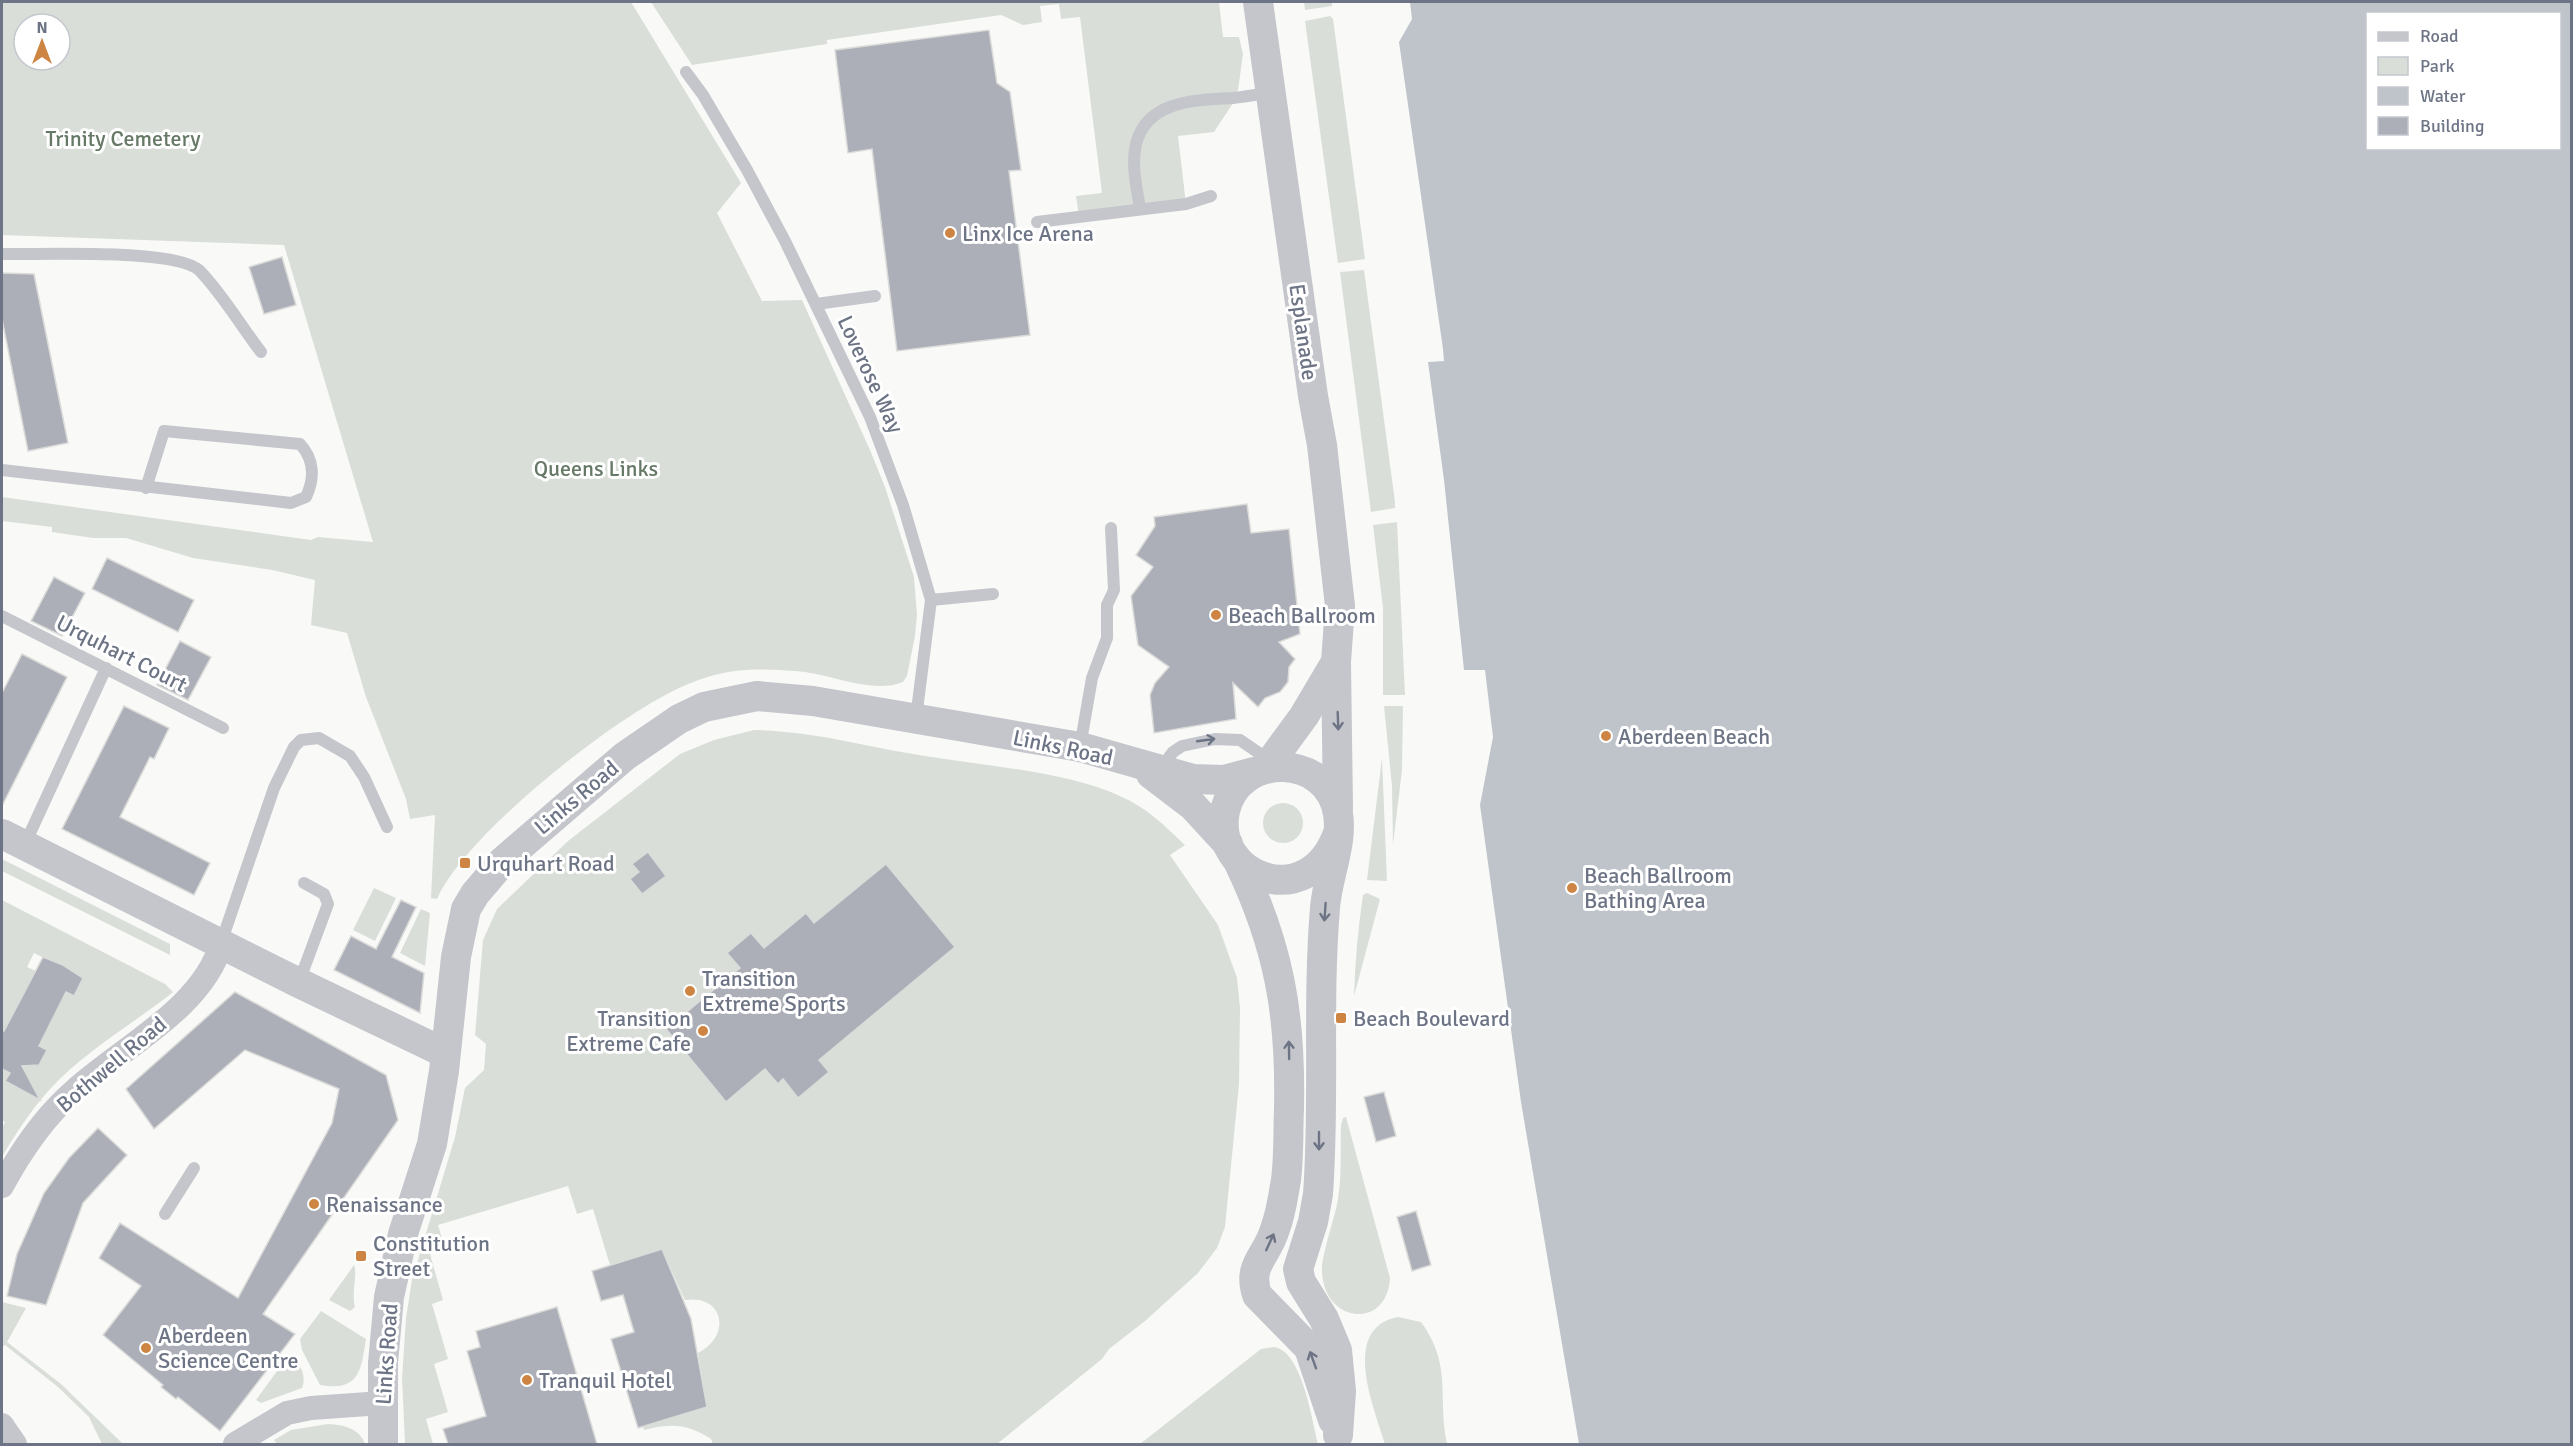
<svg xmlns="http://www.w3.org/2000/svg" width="2573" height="1446" font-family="Signika,sans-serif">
<rect width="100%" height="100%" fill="#f9faf8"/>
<!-- green -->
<g fill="#d9ded8" fill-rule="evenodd">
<path d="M2 2H631L741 183 717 213 762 301 802 300 870 450 885 487 914 577 917 615 915 636 907 676 903 682C874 694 835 676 805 672 785 670 766 669 746 670 721 671 695 680 673 691 608 723 466 834 437 899L431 898 435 815 410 819 406 799 366 697 347 633 311 625 315 580 272 570 193 558 126 538H93L52 532V527L2 521V497L311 540 318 537 373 542 284 245 2 235ZM24 24H60V60H24Z"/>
<polygon points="651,2 1219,2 1223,37 1239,37 1243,54 1237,97 1214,132 1178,136 1186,204 1079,216 1076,196 1102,193 1080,17 1061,19 1059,4 1040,6 1042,22 1023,25 1001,15 827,40 827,44 692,65"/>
<polygon points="1304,2 1332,2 1332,6 1305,10"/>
<polygon points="1330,16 1333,19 1365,259 1338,263 1305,21"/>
<polygon points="1364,270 1395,502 1395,508 1371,512 1340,272"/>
<polygon points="1397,522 1405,695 1383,695 1383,608 1373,525"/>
<polygon points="1384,706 1403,706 1402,770 1393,845 1392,786"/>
<path d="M754 730C813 731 867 747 925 756 985 766 1064 771 1120 796 1146 807 1165 826 1185 845L1170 855 1218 925 1237 978 1240 1008 1239 1084 1225 1227 1217 1248 1198 1273 1145 1321 1109 1349 1102 1359 997 1444H713L711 1439C688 1424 671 1423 644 1430L643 1426 707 1407 698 1353C732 1336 724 1294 685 1300L662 1249 610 1265 593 1209 577 1214 568 1186 438 1225 443 1242 428 1247 443 1300 432 1304 448 1359 434 1364 448 1412 426 1419 433 1444H405L402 1378 406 1318 412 1280 455 1137 465 1088 484 1070 486 1044 475 1035 483 940 497 909 568 841 680 754 714 740Z"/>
<polygon points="1382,758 1387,881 1367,880"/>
<circle cx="1283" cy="823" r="20"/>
<polygon points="2,859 170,944 170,955 2,871"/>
<polygon points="374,888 396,898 375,941 353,930"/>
<path d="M1367 893 1380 899 1354 996C1355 962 1358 929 1363 895Z"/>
<path d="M2 900 165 984 173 992C133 1024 85 1051 50 1089 31 1110 16 1133 2 1157V1128L5 1122 2 1120V1069L10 1073 5 1081 26 1092 31 1082 22 1071 26 1063 39 1065 47 1050 39 1046 66 992 74 996 83 978 63 965 56 964 34 953 27 967 36 971 2 1036Z"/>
<polygon points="421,909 430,913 425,966 400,953"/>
<path d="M1346 1117 1390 1278C1387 1331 1323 1323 1322 1271 1321 1257 1335 1217 1338 1199 1342 1175 1340 1149 1341 1125L1343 1118Z"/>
<path d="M354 1265C358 1274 351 1292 355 1307L350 1311 329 1300Z"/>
<polygon points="2,1302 26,1308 7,1342 61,1384 123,1444 102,1444 89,1417 58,1387 5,1345 2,1347"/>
<path d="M321 1311 366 1339C361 1371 359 1392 320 1385L302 1350 300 1339Z"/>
<path d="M1398 1317 1421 1322C1453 1366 1437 1397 1447 1444H1385C1374 1407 1340 1328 1398 1317Z"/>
<path d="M1274 1347C1302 1351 1312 1420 1318 1444H1140L1261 1349Z"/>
<path d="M288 1356C300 1361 307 1376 302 1388L261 1403 256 1400Z"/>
<path d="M328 1424C344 1425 359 1428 365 1444H277L274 1440 291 1430Z"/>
</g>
<!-- water -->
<path fill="#bec4ca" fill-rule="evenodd" d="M1410 2H2571V1444H1579L1521 1102 1480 805 1493 737 1485 670H1464L1444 480 1428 362 1444 361 1443 349 1399 42 1412 19ZM2368 14H2560V148H2368Z"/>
<!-- building -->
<g fill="#acafb7" stroke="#dbdcda" stroke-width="1.5">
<polygon points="989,30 997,83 1010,92 1021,170 1009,171 1030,335 897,351 872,149 848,153 835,50"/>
<polygon points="282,257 296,305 264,314 249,267"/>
<polygon points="2,273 34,274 68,443 28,451 2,319"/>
<polygon points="1247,504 1251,533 1289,529 1300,634 1279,642 1295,659 1289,667 1288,682 1280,692 1265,698 1258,707 1233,683 1236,719 1154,733 1150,695 1155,683 1169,667 1138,645 1131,596 1153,567 1136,555 1155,526 1154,517"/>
<polygon points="107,558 194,600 178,632 92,589"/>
<polygon points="54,577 85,593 62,636 31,621"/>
<polygon points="180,641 211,657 188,700 157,685"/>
<polygon points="22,654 67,677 2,806 2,693"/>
<polygon points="124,706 169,728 154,759 150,757 120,817 210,863 194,895 62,829"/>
<polygon points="648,852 666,876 642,894 630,879 639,872 632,864"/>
<polygon points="886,864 955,947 819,1060 829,1072 798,1098 783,1079 778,1084 765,1069 726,1102 666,1029 740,968 727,953 751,933 764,948 806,913 814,923"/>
<polygon points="401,900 416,907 392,957 424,973 420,1013 334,970 351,936 376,949"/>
<polygon points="43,957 63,965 83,978 74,996 66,992 39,1046 47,1050 39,1065 22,1066 40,1100 5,1081 10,1073 2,1069 2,1026 4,1031"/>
<polygon points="235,992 386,1075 398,1120 263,1314 295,1334 220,1431 178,1397 176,1399 161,1387 163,1385 103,1335 141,1286 99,1258 120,1223 238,1298 332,1123 339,1089 245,1050 154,1129 126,1089"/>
<polygon points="1384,1092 1396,1136 1376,1142 1364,1097"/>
<polygon points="98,1128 127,1155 83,1203 46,1305 7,1296 17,1254 44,1193 69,1158"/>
<polygon points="1416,1211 1431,1265 1412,1271 1397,1217"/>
<polygon points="662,1249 691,1319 707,1407 638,1428 611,1339 634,1332 623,1295 601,1301 592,1271"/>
<polygon points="557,1307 597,1444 448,1444 443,1429 486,1416 467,1351 480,1347 476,1331"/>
</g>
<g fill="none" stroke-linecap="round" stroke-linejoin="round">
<!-- service -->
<g stroke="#c4c6cb" stroke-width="12">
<polyline points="686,72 703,95 747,170 785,241 870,417 903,505 931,600 916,718"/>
<path d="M1140 209C1137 189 1131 165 1136 144 1147 100 1196 100 1233 98 1245 97 1257 94 1270 93"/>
<polyline points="1037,222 1186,204 1211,196"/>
<path d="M2 254C39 255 177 248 200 271 223 295 241 326 261 352"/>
<polyline points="816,304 875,296"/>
<path d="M2 470 291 503 306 497C315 478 314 459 300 444L164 431 146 488"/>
<polyline points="931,600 993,594"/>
<polyline points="2,616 223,728"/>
<polyline points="1080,747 1092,678 1107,638 1107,605 1114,590 1111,528"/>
<polyline points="1160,769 1173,752 1182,746 1215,739 1240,740 1272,762"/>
<polyline points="25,844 106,668"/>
<polyline points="221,943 274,788 294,747 301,740 319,738 350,756 364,777 387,827"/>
<polyline points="299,982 328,904 324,894 304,883"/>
<polyline points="165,1214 194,1168"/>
</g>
<!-- minor -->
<g stroke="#c4c6cb" stroke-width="24">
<path d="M2 1186C21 1151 44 1117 74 1091 121 1048 203 1008 221 944"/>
<polyline points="2,1425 15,1444"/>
<polyline points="235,1444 287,1413 311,1408 382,1403"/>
</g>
<!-- tertiary -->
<g stroke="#c4c6cb" stroke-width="30">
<polyline points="1258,2 1313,396 1322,445 1340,606 1336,662 1338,808"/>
<polyline points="1266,768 1304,716 1336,662"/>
<polyline points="1151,774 1193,806 1228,844"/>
<path d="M1338 833C1309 915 1211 877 1225 811 1238 751 1329 753 1338 814 1343 844 1327 878 1325 908 1317 1003 1325 1099 1318 1194L1313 1222 1298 1269 1301 1282 1324 1319 1337 1350 1341 1391 1338 1435"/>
<polyline points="2,834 299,983 445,1053"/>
<path d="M1238 861C1279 946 1291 1014 1289 1108 1288 1132 1289 1156 1286 1180 1283 1196 1281 1214 1275 1229 1267 1257 1247 1264 1257 1295L1309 1348 1333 1420"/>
<polyline points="383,1444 383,1363 389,1297 403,1234 432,1144 444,1071 456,957 466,909 475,894 503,861 625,756 679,719 704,707 757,696 813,701 1080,747 1193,779 1224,780 1254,772"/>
</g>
</g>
<!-- one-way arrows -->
<defs><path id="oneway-shaft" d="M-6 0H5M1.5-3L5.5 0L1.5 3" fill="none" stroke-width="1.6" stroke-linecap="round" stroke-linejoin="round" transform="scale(1.5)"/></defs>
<g stroke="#6d7485">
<use href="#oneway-shaft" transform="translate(1338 721) rotate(88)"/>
<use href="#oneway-shaft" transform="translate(1206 740) rotate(-8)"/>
<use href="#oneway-shaft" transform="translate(1325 912) rotate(94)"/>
<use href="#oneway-shaft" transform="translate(1289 1050) rotate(-91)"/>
<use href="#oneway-shaft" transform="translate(1319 1141) rotate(90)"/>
<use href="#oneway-shaft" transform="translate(1270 1242) rotate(-65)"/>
<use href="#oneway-shaft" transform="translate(1313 1360) rotate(-110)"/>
</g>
<!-- markers -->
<g fill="#ce8443" stroke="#fff" stroke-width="2">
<circle cx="950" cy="233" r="6"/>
<circle cx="1216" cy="615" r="6"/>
<circle cx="1606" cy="736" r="6"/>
<rect x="459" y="857" width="12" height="12" rx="3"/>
<circle cx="1572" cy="888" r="6"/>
<circle cx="690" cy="991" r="6"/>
<rect x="1335" y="1012" width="12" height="12" rx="3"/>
<circle cx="703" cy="1031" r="6"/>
<circle cx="314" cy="1204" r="6"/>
<rect x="355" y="1250" width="12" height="12" rx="3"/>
<circle cx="146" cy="1348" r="6"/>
<circle cx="527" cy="1380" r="6"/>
</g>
<g text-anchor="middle" stroke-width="6" stroke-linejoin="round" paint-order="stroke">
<!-- park labels -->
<g font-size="22" fill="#667866" stroke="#fff">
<text x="123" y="146">Trinity Cemetery</text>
<text x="596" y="476">Queens Links</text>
</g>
<!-- poi labels -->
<g font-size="22" fill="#6d7485" stroke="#fff" text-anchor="start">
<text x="962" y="241">Linx Ice Arena</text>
<text x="1228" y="623">Beach Ballroom</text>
<text x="1618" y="744">Aberdeen Beach</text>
<text x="477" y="871">Urquhart Road</text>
<text x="1584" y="883">Beach Ballroom<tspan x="1584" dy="25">Bathing Area</tspan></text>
<text x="702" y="986">Transition<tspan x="702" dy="25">Extreme Sports</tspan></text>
<text x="691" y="1026" text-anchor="end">Transition<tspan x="691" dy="25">Extreme Cafe</tspan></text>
<text x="1353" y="1026">Beach Boulevard</text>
<text x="326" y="1212">Renaissance</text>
<text x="373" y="1251">Constitution<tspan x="373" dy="25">Street</tspan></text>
<text x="158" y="1343">Aberdeen<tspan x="158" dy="25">Science Centre</tspan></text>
<text x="539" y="1388">Tranquil Hotel</text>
</g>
<!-- street labels -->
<g font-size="22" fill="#6d7485" stroke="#fff">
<text transform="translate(1304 332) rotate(82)" y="8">Esplanade</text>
<text transform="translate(871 374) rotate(65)" y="8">Loverose Way</text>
<text transform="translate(122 653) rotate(27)" y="8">Urquhart Court</text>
<text transform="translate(1063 747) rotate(12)" y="8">Links Road</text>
<text transform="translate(576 797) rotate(-40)" y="8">Links Road</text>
<text transform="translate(111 1064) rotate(-40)" y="8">Bothwell Road</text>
<text transform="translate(386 1354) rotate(-86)" y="8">Links Road</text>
</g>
</g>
<!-- border -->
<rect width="2573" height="1446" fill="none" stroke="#6d7485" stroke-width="6"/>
<!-- legend -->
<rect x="2366" y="12" width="195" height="138" fill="#ffffff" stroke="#c5c7ce" stroke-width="1.5"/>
<rect x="2378" y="32" width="30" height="9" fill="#c4c6cb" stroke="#c5c7ce" stroke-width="1.5"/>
<text x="2420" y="42" font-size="18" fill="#6d7485">Road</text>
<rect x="2378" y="57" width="30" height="18" fill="#d9ded8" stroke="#c5c7ce" stroke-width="1.5"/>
<text x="2420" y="72" font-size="18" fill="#6d7485">Park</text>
<rect x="2378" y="87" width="30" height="18" fill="#bec4ca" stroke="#c5c7ce" stroke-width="1.5"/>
<text x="2420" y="102" font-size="18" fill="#6d7485">Water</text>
<rect x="2378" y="117" width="30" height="18" fill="#acafb7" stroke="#c5c7ce" stroke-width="1.5"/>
<text x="2420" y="132" font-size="18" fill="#6d7485">Building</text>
<!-- north arrow -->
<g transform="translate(42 42)"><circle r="28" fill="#ffffff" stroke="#c5c7ce" stroke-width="1.5"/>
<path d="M0-4.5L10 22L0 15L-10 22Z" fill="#ce8443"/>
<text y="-9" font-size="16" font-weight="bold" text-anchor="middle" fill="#6d7485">N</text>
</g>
</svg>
